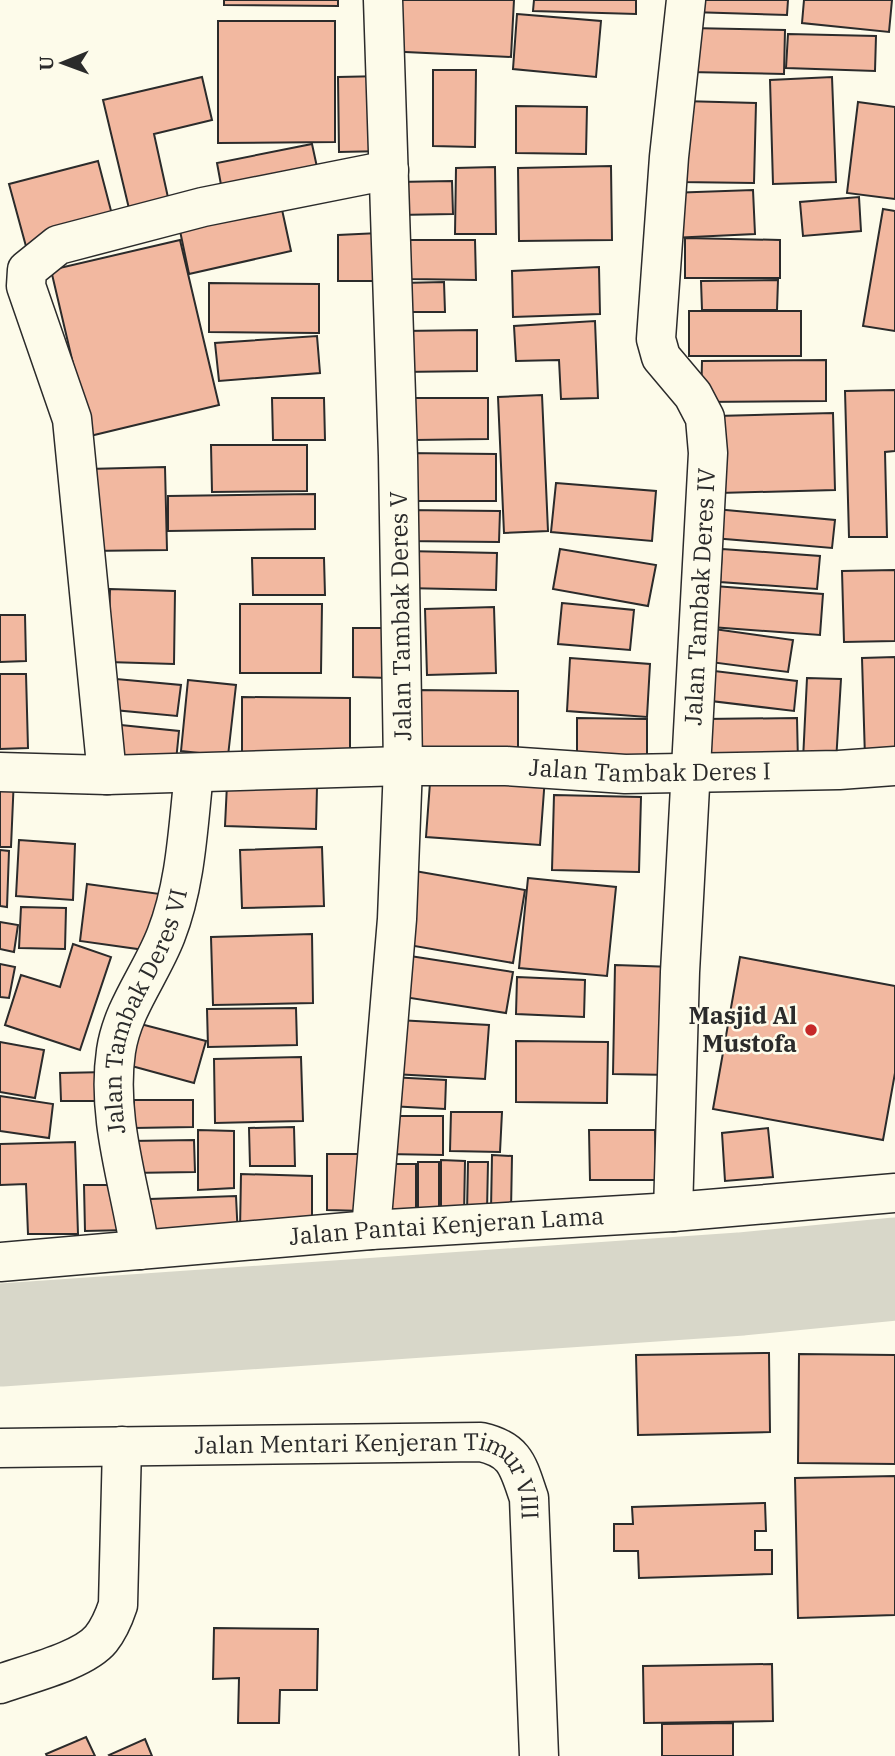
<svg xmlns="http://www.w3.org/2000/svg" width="895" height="1756" font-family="'IBM Plex Serif',serif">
<rect width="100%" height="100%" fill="#fdfbea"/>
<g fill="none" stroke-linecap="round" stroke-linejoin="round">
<!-- river -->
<polyline stroke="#d8d7c9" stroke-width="103" points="0,1335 741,1284 895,1269"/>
</g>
<!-- building -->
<g fill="#f2b8a0" stroke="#2b2b2b" stroke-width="2">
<polygon points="224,0 338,0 338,6 224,5"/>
<polygon points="388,0 514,0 511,57 385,51"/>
<polygon points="534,0 636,0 636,14 533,11"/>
<polygon points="691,0 788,0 787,15 691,12"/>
<polygon points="804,0 892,0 889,32 802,23"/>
<polygon points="517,14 601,21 596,77 513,69"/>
<polygon points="218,21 335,21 335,142 218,143"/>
<polygon points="690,28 785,30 784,74 689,72"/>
<polygon points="788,34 876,36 875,71 786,68"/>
<polygon points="433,70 476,70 475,147 433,146"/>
<polygon points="384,76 385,151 339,152 338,77"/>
<polygon points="202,77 212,120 154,134 171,211 132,221 103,100"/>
<polygon points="832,77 836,182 773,184 770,80"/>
<polygon points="682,101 756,103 754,183 680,182"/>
<polygon points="858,102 895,107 895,199 847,193"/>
<polygon points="516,106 587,107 586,154 516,153"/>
<polygon points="312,144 320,181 224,201 217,163"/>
<polygon points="98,161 115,226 27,250 9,184"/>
<polygon points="611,166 612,240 519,241 518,168"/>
<polygon points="495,167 496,234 455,234 456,168"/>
<polygon points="452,181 453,214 398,215 397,182"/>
<polygon points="753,190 755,234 671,238 669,193"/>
<polygon points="859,197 861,231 803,236 800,202"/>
<polygon points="281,205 291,251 189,274 179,226"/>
<polygon points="883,209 895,211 895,331 863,326"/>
<polygon points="379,233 381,281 338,281 338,235"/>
<polygon points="685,238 780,240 780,278 685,278"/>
<polygon points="180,240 219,405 90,436 51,270"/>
<polygon points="410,240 475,240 476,280 410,279"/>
<polygon points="599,267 600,314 513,317 512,271"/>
<polygon points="778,280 777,310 702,310 701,281"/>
<polygon points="444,282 445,312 401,312 401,283"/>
<polygon points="209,283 319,284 319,333 209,332"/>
<rect x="689" y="311" width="112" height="45"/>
<polygon points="595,321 598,398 561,399 559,360 516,361 514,326"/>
<polygon points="477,330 477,371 402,372 402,331"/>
<polygon points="317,336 320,373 219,381 215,343"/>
<polygon points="826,360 826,401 701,402 702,361"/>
<polygon points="895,390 895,451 885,452 887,537 849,537 845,391"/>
<polygon points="542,395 548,531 504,533 498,397"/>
<polygon points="272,398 324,398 325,440 273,440"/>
<polygon points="415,398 488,398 488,439 415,440"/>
<polygon points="833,413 835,490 719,493 717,416"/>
<polygon points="211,445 307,445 307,491 212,492"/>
<polygon points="404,453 496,454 496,501 404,501"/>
<polygon points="165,467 167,550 89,551 88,469"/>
<polygon points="556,483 656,491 652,541 551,532"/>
<polygon points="315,494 315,529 168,531 168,496"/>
<polygon points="715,509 835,520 832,548 713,538"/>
<polygon points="403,510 500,511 499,542 403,541"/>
<polygon points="560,549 656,565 648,606 553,589"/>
<polygon points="722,549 820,556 817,589 720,582"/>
<polygon points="406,551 497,553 496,590 405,588"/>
<polygon points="252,558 324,558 325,595 253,595"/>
<polygon points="895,570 895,641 844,642 842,571"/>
<polygon points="714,586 823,594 820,635 711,627"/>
<polygon points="110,589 175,591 174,664 108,662"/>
<polygon points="562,603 634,610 630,650 558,644"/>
<polygon points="240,604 322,604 321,673 240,673"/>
<polygon points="494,607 496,673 427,675 425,609"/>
<polygon points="0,615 25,615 26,661 0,662"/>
<polygon points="353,628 390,628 390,678 353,677"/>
<polygon points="714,629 793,640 788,672 710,662"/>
<polygon points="895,657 895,757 865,758 862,658"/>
<polygon points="570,658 650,664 647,717 567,711"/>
<polygon points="706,670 797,681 794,711 703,700"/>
<polygon points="0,674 26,674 28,748 0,749"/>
<polygon points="807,678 841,679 836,762 803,760"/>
<polygon points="116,679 181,685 177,716 114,710"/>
<polygon points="188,680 236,685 228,756 181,751"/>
<polygon points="416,690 518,691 518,753 415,753"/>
<polygon points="242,697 350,698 350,764 242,764"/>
<polygon points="577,718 647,719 647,769 577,768"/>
<polygon points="797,718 798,762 705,763 704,719"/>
<polygon points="111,724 179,731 176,761 109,754"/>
<polygon points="431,769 545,777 540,845 426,837"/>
<polygon points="0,776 14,777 11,847 0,847"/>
<polygon points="227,784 317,787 316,829 225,826"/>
<polygon points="554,795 641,797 639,872 552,870"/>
<polygon points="19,840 75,844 73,900 16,896"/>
<polygon points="322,847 324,906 242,908 240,850"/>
<polygon points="0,850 9,851 7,907 0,906"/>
<polygon points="409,870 525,890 513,963 397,943"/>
<polygon points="528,878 616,887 607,976 519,968"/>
<polygon points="87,884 160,894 152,951 80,941"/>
<polygon points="21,907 66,908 65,949 19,948"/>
<polygon points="0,922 18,925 14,952 0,949"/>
<polygon points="312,934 313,1003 213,1005 211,937"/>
<polygon points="73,944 111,957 80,1050 5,1025 21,975 60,987"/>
<polygon points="410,956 513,972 506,1013 404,997"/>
<polygon points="740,957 895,986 895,1073 883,1140 713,1109"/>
<polygon points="0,964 15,967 9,998 0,997"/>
<polygon points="615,965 674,967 672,1075 613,1074"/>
<polygon points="517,977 585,980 584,1017 516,1014"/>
<polygon points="296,1008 297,1045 208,1047 207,1009"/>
<polygon points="397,1020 489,1025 485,1079 393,1074"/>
<polygon points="129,1021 206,1041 194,1083 117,1062"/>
<polygon points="516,1041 608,1042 607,1103 516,1102"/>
<polygon points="0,1042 44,1050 35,1098 0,1092"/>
<polygon points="301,1057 303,1121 215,1123 214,1059"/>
<polygon points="107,1072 107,1101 61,1101 60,1073"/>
<polygon points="390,1077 446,1080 445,1109 389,1106"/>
<polygon points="0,1096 53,1104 49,1138 0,1131"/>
<polygon points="134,1100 193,1100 193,1127 134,1128"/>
<polygon points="451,1112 502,1112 500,1152 450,1151"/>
<polygon points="387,1116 443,1116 443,1155 386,1154"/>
<polygon points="294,1127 295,1166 250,1166 249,1128"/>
<polygon points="768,1128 773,1177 725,1181 722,1133"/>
<polygon points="198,1130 234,1131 234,1188 198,1190"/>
<polygon points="589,1130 655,1130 656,1180 590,1180"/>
<polygon points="194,1140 195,1172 130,1173 130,1141"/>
<polygon points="75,1142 78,1234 28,1234 26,1184 0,1185 0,1144"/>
<polygon points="327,1154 364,1154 364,1211 327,1210"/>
<polygon points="492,1155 512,1156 511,1211 491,1210"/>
<polygon points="441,1160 465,1161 464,1215 441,1214"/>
<rect x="418" y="1162" width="21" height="53"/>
<polygon points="468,1162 488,1162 487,1212 467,1213"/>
<polygon points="386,1164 416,1164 416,1214 386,1215"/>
<polygon points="241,1174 312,1176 312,1231 240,1231"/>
<polygon points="84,1185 127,1185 128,1230 85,1231"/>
<polygon points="236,1196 238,1238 152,1242 150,1199"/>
<polygon points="769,1353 770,1432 638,1435 636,1355"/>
<polygon points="799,1354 895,1355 895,1464 798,1463"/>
<polygon points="895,1476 895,1615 798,1618 795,1478"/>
<polygon points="765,1503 766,1531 755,1531 755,1550 772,1550 772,1574 639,1578 638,1551 614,1551 614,1524 633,1524 632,1507"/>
<polygon points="214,1628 318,1629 317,1690 280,1690 279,1723 238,1723 239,1678 213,1679"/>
<polygon points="772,1664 773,1721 644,1723 643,1666"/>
<polygon points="733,1723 733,1756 662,1756 662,1724"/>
<polygon points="86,1737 95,1756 47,1756 46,1754"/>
<polygon points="145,1739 152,1756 110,1756 109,1755"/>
</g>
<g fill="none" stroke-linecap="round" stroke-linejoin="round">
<!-- street casing -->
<g stroke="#2b2b2b" stroke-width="41">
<g id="street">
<path id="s1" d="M389 170 203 207 58 245 27 270 26 286 72 419 107 775 403 766H506L625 774 839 770 895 766"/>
<polyline points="0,772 107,775"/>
<path id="s2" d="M673 1212 680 972 708 453 705 418 693 395 661 357 656 339 669 157 686 0"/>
<polyline points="371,1230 397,919 403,766 398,456 383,0"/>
<path id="s3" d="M140 1250C130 1185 106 1118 116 1051 122 1009 151 974 166 935 186 884 188 827 194 773"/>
<path id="s4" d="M0 1448 481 1442C516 1450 518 1466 529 1498L539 1756"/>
<path d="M0 1684C27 1674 83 1661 101 1639 109 1629 114 1617 118 1605L122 1446"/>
</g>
</g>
<!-- primary casing -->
<g stroke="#2b2b2b" stroke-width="41">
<g id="primary">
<path id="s5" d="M0 1262 371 1230 673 1212 895 1193"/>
</g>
</g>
<!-- street -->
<use href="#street" stroke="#fdfbea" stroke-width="38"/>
<!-- primary -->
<use href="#primary" stroke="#fdfbea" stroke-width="38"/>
</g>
<!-- markers -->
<circle fill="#c62828" stroke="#fdfbea" stroke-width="2.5" cx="811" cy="1030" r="7"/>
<g text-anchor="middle" stroke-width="5" stroke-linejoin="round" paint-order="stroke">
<!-- street labels -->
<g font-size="24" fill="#2b2b2b" stroke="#fdfbea">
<text dy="8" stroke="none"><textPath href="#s2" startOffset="616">Jalan Tambak Deres IV</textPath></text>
<text transform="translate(401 616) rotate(-91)" y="8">Jalan Tambak Deres V</text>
<text dy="8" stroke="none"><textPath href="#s1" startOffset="1437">Jalan Tambak Deres I</textPath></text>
<text dy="8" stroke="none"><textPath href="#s3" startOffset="247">Jalan Tambak Deres VI</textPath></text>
<text dy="8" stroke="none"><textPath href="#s5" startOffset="448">Jalan Pantai Kenjeran Lama</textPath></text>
<text dy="8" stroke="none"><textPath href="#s4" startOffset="388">Jalan Mentari Kenjeran Timur VIII</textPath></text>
</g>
<!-- poi labels -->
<g font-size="24" font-weight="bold" fill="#2b2b2b" stroke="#fdfbea" text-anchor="end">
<text x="797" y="1024">Masjid Al<tspan x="797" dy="28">Mustofa</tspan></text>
</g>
</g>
<!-- north arrow -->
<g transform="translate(63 63) rotate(269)" stroke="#fdfbea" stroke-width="5" paint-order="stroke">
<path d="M0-5L12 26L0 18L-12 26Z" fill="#2b2b2b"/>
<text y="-10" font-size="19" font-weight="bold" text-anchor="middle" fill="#2b2b2b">U</text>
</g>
</svg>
